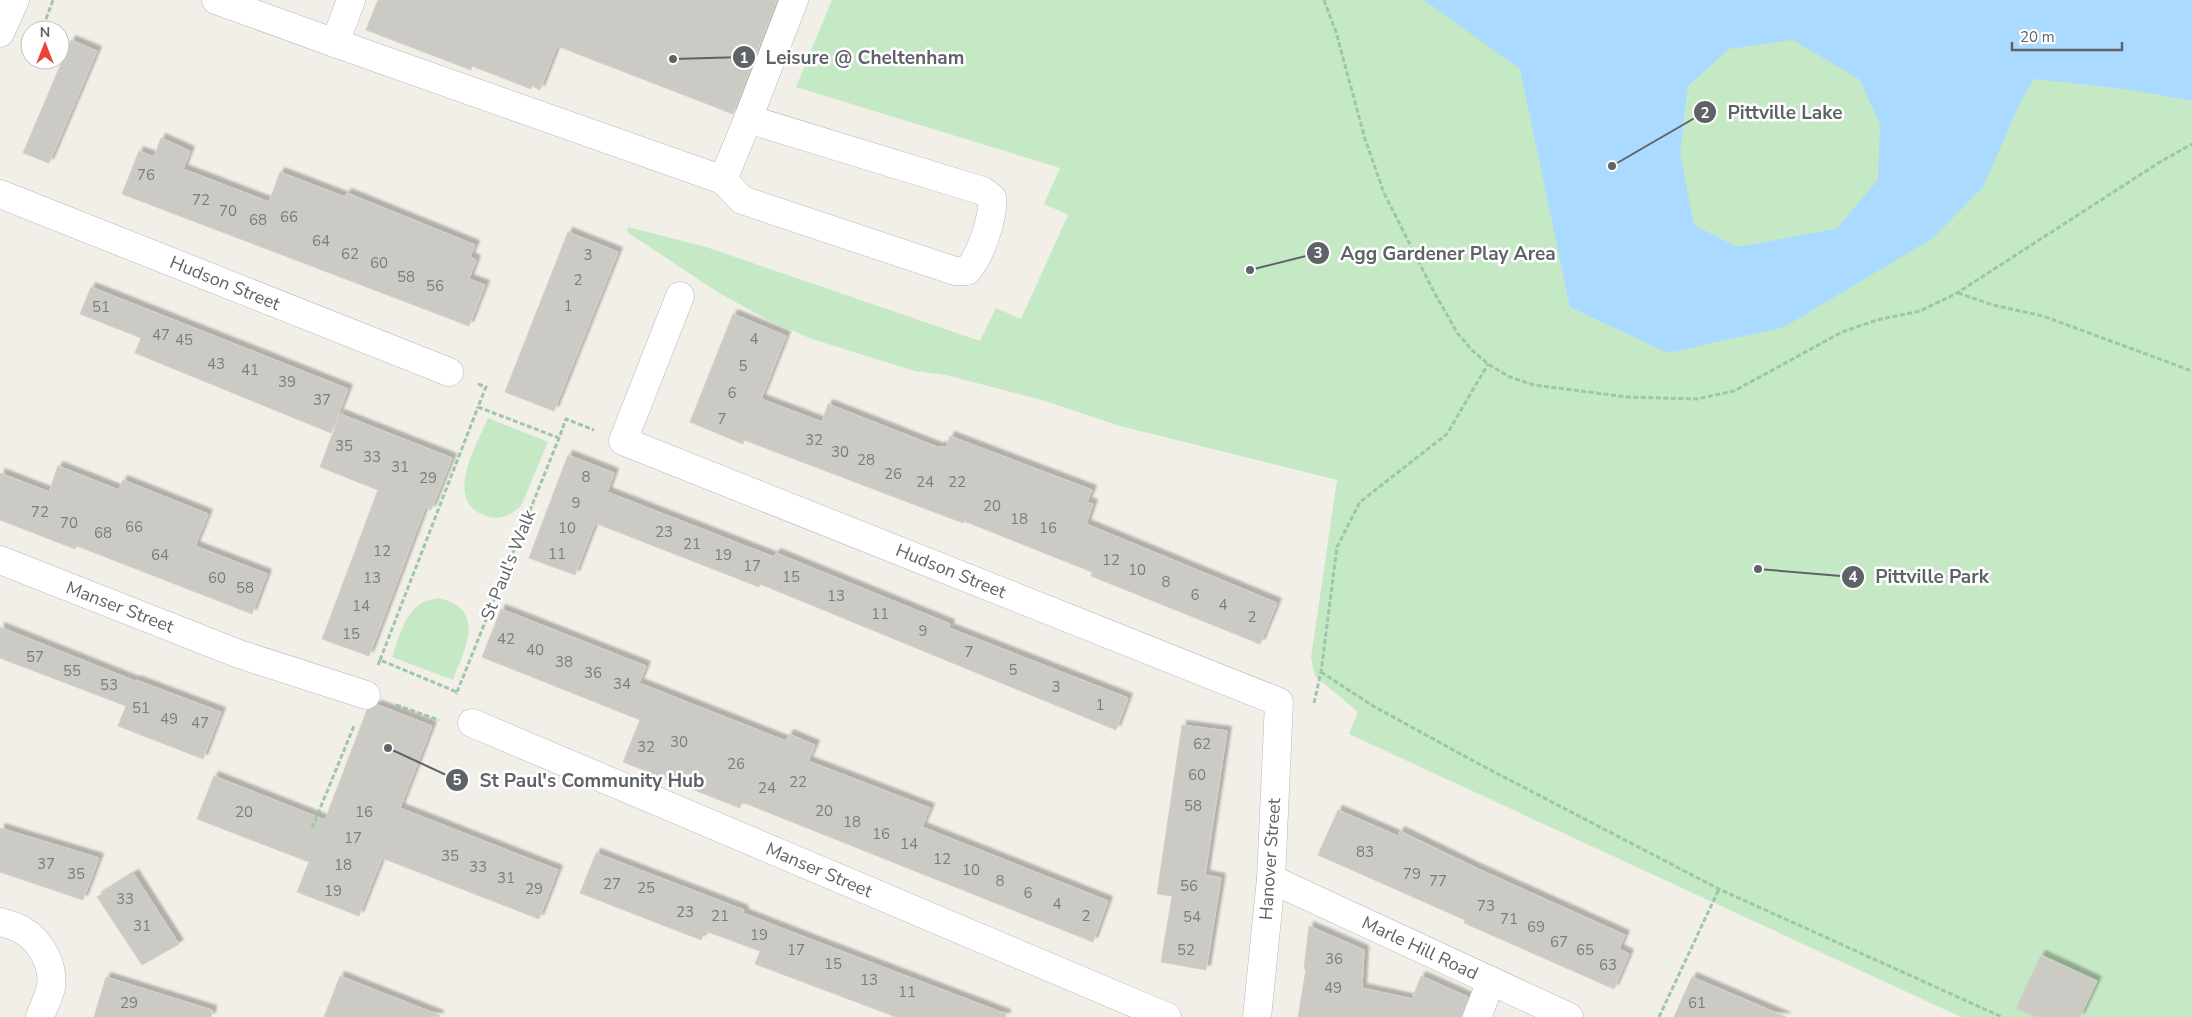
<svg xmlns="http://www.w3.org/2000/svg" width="2192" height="1017" font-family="'Nunito Sans',sans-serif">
<defs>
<filter id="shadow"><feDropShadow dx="4.5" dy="-4.5" stdDeviation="1" flood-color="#0004"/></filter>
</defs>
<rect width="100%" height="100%" fill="#f1efe8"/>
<!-- green -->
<g fill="#c5e8c5">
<polygon points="832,0 2192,0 2192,1017 1961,1017 1349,734 1358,712 1315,676 1311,658 1337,480 1120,426 1042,400 946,375 915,371 812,339 768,320 719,293 627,232 628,227 706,247 980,341 996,308 1021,319 1068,215 1044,204 1060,168 796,87"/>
<path d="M488 418 548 442 521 506C511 515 499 521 486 516 442 501 477 445 488 418Z"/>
<path d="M439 598C487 610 465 649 453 680L392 657C402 630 406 602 439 598Z"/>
</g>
<!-- water -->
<path fill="#aadaff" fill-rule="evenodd" d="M1424 0H2192V101L2133 90 2034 79 2019 105 1983 187 1933 238 1784 327 1668 353 1570 307 1520 69ZM1793 40 1860 80 1880 124 1878 180 1836 229 1737 247 1694 225 1680 152 1688 86 1729 49Z"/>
<!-- building -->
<g fill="#cccac5" stroke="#d6d1c6" filter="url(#shadow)">
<polygon points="378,0 777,0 733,114 557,46 540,90 532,86 531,89 472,66 471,70 366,30"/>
<polygon points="71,40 97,51 49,163 23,153"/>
<polygon points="161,138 190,151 183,169 269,202 280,172 345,197 347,193 475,245 470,257 476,260 469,279 485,285 469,326 122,194 139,151 154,157"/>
<polygon points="568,232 618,252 554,411 505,392"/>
<polygon points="91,287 348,389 331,433 135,353 141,338 80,314"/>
<polygon points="733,314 786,336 761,399 822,422 828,404 940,448 941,446 946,448 950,436 1092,490 1087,502 1093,504 1086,524 1277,603 1260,644 1091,576 1092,572 964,521 963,523 744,440 743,444 690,422"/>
<polygon points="340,414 452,458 431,510 425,508 369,656 322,639 378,490 320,467"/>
<polygon points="568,455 614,473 607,492 774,557 776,553 950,624 949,628 1128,698 1116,730 760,584 759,587 595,523 575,575 529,558"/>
<polygon points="58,466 119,490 123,480 208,514 195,546 267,574 252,614 77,546 75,549 0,520 0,473 49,492"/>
<polygon points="501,609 646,666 639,683 786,741 789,734 815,745 808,761 930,808 922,827 1108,901 1093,942 742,802 740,808 623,762 640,720 482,657"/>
<polygon points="0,627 135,681 136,680 221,712 203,759 118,726 126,706 0,658"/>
<polygon points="378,705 432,726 400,808 558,870 539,919 382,858 359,916 297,892 309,862 197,819 214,776 325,820 367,710"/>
<polygon points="1182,725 1227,731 1205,875 1221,878 1206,970 1161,962 1172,896 1157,894"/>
<polygon points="1338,810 1398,836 1400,831 1476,868 1625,935 1619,949 1629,954 1614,989 1464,923 1465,920 1318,855"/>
<polygon points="0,828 99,858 83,900 0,872"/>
<polygon points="596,853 744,910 743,913 820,943 1006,1014 1006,1017 896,1017 755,964 760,951 705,931 701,940 580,893"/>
<polygon points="134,874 179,944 142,965 97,897"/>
<polygon points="1309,926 1364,950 1362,988 1412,999 1421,976 1468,997 1462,1017 1298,1017 1306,969 1304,969"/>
<polygon points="2041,955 2097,981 2080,1017 2034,1017 2016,1008"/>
<polygon points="340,976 439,1015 439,1017 324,1017"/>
<polygon points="106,977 212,1010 211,1017 94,1017"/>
<polygon points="1692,977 1786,1017 1674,1017"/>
</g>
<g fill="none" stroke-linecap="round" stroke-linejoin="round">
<!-- minor casing -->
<g stroke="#b5b8bc" stroke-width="29">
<g id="minor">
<polyline points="216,0 335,43 351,0"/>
<polyline points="0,33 15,0"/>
<path d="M335 43 723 180 742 200 955 271H967C980 257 994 217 992 198L983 191 748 119 723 180"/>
<polyline points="748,119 794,0"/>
<polyline points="0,194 449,372"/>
<polyline points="680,296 623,441 1279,702 1271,879 1257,1017"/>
<polyline points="0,560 239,654 366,695"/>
<polyline points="472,723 1167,1017"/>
<polyline points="1271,879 1569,1017"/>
<path d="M0 922C7 924 16 926 22 930 41 941 54 965 51 987 49 997 43 1008 40 1017"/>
<polyline points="1477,1017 1491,981"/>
</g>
</g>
<!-- path -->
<g stroke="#9cc7a9" stroke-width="3" stroke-dasharray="5 2.5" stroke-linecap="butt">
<polyline points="1324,0 1336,32 1365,139 1384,193 1434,292 1458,334 1472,350 1488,364 1510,377 1534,385 1627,397 1697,399 1734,391 1842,332 1877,320 1920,311 1957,293 2160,162 2192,144"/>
<polyline points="46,19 53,0"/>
<polyline points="1958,293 1993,305 2043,316 2192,371"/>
<polyline points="478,384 486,387 478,407 559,438 566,419 594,430"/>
<polyline points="380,660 478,407"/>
<polyline points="378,665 380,660 457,692 456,694"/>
<polyline points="1321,672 1373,706 1479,764 1719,889 2002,1017"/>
<polyline points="457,692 559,438"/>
<polyline points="1314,703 1321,672 1337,547 1360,502 1447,434 1488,364"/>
<polyline points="396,705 439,720"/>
<polyline points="312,828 354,726"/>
<polyline points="1659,1017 1719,889"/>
</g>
<!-- minor -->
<use href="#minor" stroke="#fff" stroke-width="28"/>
</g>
<g text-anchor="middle" stroke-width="5" stroke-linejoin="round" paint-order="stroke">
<!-- number labels -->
<g font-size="15" fill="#7a7d7f">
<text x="146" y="180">76</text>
<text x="201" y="205">72</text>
<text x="228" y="216">70</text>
<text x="289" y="222">66</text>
<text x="258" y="225">68</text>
<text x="321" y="246">64</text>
<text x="350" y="259">62</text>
<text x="588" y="260">3</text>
<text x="379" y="268">60</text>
<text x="406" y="282">58</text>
<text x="578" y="285">2</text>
<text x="435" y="291">56</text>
<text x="568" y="311">1</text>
<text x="101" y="312">51</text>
<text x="161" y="340">47</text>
<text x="754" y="344">4</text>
<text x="184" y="345">45</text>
<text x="216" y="369">43</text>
<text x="743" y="371">5</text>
<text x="250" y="375">41</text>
<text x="287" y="387">39</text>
<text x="732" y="398">6</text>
<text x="322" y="405">37</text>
<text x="722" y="424">7</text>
<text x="814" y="445">32</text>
<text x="344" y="451">35</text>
<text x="840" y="457">30</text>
<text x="372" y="462">33</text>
<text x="866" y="465">28</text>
<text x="400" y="472">31</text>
<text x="893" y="479">26</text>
<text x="586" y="482">8</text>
<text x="428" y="483">29</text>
<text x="925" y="487">24</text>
<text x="957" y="487">22</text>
<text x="576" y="508">9</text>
<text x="992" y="511">20</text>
<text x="40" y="517">72</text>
<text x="1019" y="524">18</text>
<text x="69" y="528">70</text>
<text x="134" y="532">66</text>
<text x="567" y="533">10</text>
<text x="1048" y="533">16</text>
<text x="664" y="537">23</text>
<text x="103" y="538">68</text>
<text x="692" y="549">21</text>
<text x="382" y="556">12</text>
<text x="557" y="559">11</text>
<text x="160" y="560">64</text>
<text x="723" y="560">19</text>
<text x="1111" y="565">12</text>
<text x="752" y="571">17</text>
<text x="1137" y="575">10</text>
<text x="791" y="582">15</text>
<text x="217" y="583">60</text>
<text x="372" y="583">13</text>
<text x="1166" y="587">8</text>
<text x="245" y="593">58</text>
<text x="1195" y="600">6</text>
<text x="836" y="601">13</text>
<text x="1223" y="610">4</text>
<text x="361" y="611">14</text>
<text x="880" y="619">11</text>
<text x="1252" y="622">2</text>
<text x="923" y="636">9</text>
<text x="351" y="639">15</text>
<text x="506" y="644">42</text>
<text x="535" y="655">40</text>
<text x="969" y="657">7</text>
<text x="35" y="662">57</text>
<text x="564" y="667">38</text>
<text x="1013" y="675">5</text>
<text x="72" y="676">55</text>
<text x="593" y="678">36</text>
<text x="622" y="689">34</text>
<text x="109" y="690">53</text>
<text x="1056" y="692">3</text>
<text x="1100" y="710">1</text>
<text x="141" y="713">51</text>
<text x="169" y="724">49</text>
<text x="200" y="728">47</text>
<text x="679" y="747">30</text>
<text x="1202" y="749">62</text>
<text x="646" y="752">32</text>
<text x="736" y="769">26</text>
<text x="1197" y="780">60</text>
<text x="798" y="787">22</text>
<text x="767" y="793">24</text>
<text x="1193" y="811">58</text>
<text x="824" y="816">20</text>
<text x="244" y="817">20</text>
<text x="364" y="817">16</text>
<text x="852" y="827">18</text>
<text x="881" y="839">16</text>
<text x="353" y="843">17</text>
<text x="909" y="849">14</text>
<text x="1365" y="857">83</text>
<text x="450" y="861">35</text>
<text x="942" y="864">12</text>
<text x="46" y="869">37</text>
<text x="343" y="870">18</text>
<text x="478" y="872">33</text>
<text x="971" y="875">10</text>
<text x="76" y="879">35</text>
<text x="1412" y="879">79</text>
<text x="506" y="883">31</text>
<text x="1000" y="886">8</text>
<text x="1438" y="886">77</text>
<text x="612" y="889">27</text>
<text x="1189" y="891">56</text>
<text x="646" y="893">25</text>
<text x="534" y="894">29</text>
<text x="333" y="896">19</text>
<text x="1028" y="898">6</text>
<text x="125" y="904">33</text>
<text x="1057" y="909">4</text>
<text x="1486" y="911">73</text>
<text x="685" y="917">23</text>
<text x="720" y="921">21</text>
<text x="1086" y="921">2</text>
<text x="1192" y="922">54</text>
<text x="1509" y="924">71</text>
<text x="142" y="931">31</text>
<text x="1536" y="932">69</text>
<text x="759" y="940">19</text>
<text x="1559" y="947">67</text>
<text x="796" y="955">17</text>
<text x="1186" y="955">52</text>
<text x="1585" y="955">65</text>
<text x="1334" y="964">36</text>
<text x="833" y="969">15</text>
<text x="1608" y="970">63</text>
<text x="869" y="985">13</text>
<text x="1333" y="993">49</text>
<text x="907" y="997">11</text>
<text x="129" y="1008">29</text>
<text x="1697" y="1008">61</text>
</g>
<!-- street labels -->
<g font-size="18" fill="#5f6368" stroke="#fff">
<text transform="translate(225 283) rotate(22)" y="6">Hudson Street</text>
<text transform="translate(508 565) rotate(-68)" y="6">St Paul's Walk</text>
<text transform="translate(951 571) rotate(22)" y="6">Hudson Street</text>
<text transform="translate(120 607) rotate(21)" y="6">Manser Street</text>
<text transform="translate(1270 859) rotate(-86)" y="6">Hanover Street</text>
<text transform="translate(819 870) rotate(23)" y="6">Manser Street</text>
<text transform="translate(1420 948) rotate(25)" y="6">Marle Hill Road</text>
</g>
</g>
<!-- callouts -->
<path fill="none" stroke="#5f6368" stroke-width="2" d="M673 59L744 57M1612 166L1705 112M1250 270L1318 253M1758 569L1853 577M388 748L457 780"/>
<g fill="#5f6368" stroke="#fff" stroke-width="2">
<circle cx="673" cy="59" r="5"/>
<circle cx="1612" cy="166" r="5"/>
<circle cx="1250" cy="270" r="5"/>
<circle cx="1758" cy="569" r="5"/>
<circle cx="388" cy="748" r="5"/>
<circle cx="744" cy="57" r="12"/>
<circle cx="1705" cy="112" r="12"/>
<circle cx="1318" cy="253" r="12"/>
<circle cx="1853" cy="577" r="12"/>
<circle cx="457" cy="780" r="12"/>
</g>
<g font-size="15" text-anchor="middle" font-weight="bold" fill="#fff">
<text x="744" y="63">1</text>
<text x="1705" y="118">2</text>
<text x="1318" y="258">3</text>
<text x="1853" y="582">4</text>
<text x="457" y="785">5</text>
</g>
<g font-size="19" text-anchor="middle" font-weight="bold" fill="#5f6368" stroke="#fff" stroke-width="5" stroke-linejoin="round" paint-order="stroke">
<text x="865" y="64">Leisure @ Cheltenham</text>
<text x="1785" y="119">Pittville Lake</text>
<text x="1448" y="260">Agg Gardener Play Area</text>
<text x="1932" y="583">Pittville Park</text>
<text x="592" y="787">St Paul's Community Hub</text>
</g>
<!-- north arrow -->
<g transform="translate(45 45)"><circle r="24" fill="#ffffff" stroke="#bfc1c3"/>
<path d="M0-4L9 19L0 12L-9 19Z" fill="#ea4335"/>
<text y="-8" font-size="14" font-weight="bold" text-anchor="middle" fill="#5f6368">N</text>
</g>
<!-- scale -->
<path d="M2012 42v8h110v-8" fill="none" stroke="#5f6368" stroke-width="2.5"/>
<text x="2020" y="42" font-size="15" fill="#5f6368" stroke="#ffffff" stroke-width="4" paint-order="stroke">20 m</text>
</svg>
